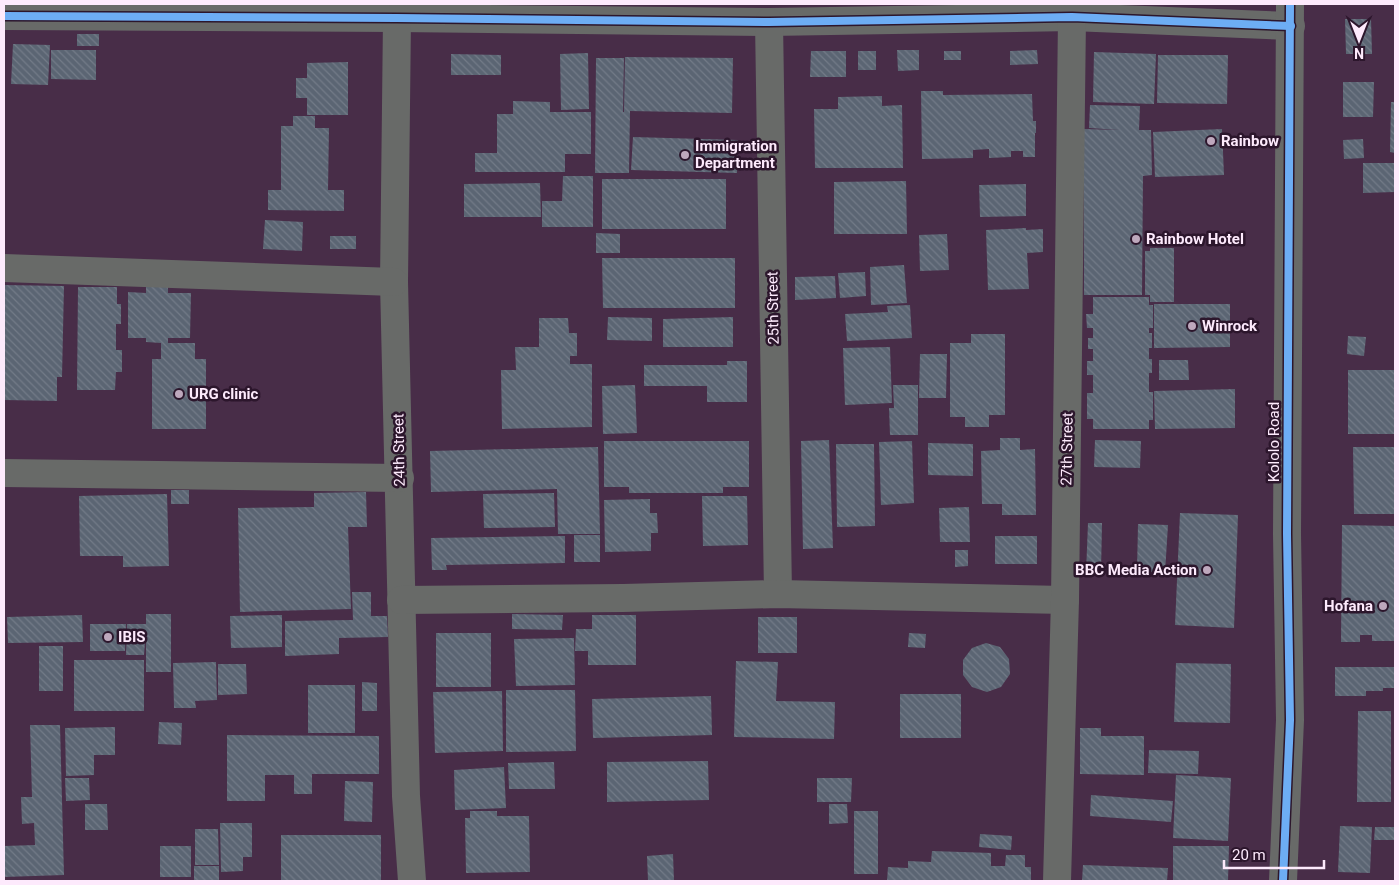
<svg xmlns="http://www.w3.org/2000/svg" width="1399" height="885" font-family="Roboto,sans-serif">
<defs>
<pattern id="building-back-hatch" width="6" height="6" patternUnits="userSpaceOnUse" patternTransform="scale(1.25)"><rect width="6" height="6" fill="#5b6573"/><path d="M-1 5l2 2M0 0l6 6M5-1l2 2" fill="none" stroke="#737b88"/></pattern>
</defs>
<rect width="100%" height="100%" fill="#482d48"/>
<!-- building -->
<g fill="url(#building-back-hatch)">
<polygon points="1345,19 1371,19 1372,54 1346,54"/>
<rect x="77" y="34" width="22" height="12"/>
<polygon points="13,44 50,45 48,85 11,84"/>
<polygon points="51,50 96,50 96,80 51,79"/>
<polygon points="897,50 919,50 919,70 898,71"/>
<polygon points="1037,50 1038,64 1010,65 1010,51"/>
<polygon points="811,51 846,51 846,77 810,77"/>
<rect x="858" y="51" width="18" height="19"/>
<rect x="944" y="51" width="17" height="9"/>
<polygon points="1094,52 1156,54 1154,104 1093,102"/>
<polygon points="588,53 589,109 561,110 560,54"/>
<polygon points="451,54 501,55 501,75 451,75"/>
<polygon points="1158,55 1228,55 1227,104 1157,103"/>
<polygon points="625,57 733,58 732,113 630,111 629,173 595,173 596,58 624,58 623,112 624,112"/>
<polygon points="348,62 348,115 307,115 307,98 296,98 296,78 307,78 307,63"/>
<polygon points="1343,82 1374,82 1373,117 1343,117"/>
<polygon points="921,91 943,91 943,95 1032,94 1033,121 1036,121 1036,133 1035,133 1035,157 1023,157 1023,151 1011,151 1011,157 989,158 989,149 973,150 973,158 922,159"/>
<polygon points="882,96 882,106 902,105 903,168 815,168 814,109 838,109 838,97"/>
<polygon points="513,101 550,102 550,112 591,112 591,154 565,154 565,172 475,172 475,153 497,153 497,114 513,114"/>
<polygon points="1391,102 1395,102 1395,153 1390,152"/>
<polygon points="1090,105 1140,106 1139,130 1151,130 1152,175 1143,176 1142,295 1084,295 1084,129 1120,130 1089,128"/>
<polygon points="293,116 315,116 315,128 329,128 328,190 344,190 344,211 268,210 268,190 281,190 281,126 293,126"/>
<polygon points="1222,129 1224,175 1155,177 1153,132"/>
<polygon points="633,137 738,140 737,173 631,170"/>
<polygon points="1363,139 1364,158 1344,159 1343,140"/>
<polygon points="1363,163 1395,163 1395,192 1363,193"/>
<polygon points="563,176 593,176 593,227 542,227 542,201 562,201"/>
<rect x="602" y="179" width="124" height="50"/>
<polygon points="906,181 907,234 834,234 834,182"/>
<polygon points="540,183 541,217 464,217 464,184"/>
<polygon points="1026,184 1026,216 980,217 979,185"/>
<polygon points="265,220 303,222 302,251 263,249"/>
<polygon points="1026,228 1026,230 1043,229 1043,252 1027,253 1029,289 988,290 986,230"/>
<polygon points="596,233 620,234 620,253 596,253"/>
<polygon points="947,234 949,270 920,271 919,235"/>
<rect x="330" y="236" width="26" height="13"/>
<polygon points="1150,248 1174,248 1174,302 1150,302 1150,295 1145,295 1145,251 1150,251"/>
<polygon points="602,258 735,258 735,308 603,308"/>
<polygon points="904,265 907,303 871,305 870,267"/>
<polygon points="865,272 866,296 840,298 838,273"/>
<polygon points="835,276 836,298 795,300 795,277"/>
<polygon points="4,285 64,286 62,377 57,377 57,401 4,400"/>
<polygon points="78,287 117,287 117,304 121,304 121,324 116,324 116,350 122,350 122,372 116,372 115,390 77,390"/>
<polygon points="146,287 168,287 168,293 191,293 190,338 168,338 168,343 195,343 195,359 206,359 206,429 152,429 152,359 161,359 161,343 146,342 146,338 128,338 128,292 146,293"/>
<polygon points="1093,297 1149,297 1149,305 1153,305 1153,328 1149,328 1149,333 1152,333 1152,348 1149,348 1149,359 1152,359 1152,373 1149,373 1149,392 1153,392 1153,420 1149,420 1149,429 1093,429 1093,419 1087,419 1087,393 1093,393 1093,375 1087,375 1087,361 1093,361 1093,349 1088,349 1088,338 1093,338 1093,328 1087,328 1086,314 1093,314"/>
<polygon points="1154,304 1230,304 1230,347 1154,348"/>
<polygon points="910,305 912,338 847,341 845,314 888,312 887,306"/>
<polygon points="608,317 652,318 652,341 607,340"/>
<polygon points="733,317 733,347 663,347 663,319"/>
<polygon points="539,318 568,318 569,333 577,333 577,356 570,356 570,364 592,364 592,427 502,429 501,370 516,370 515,347 539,347"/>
<polygon points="971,334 1005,334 1005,415 989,415 989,427 965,427 965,417 950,417 950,343 971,343"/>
<polygon points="1348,336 1366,337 1364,356 1347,354"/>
<polygon points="890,347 892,403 845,405 843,348"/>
<polygon points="920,354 947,354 946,398 919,398"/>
<polygon points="1159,360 1188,360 1189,380 1159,380"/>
<polygon points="727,361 747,361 747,402 707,402 707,386 644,386 644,365 727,365"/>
<rect x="1348" y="370" width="46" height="64"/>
<polygon points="635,385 637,433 603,434 602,386"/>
<polygon points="893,385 918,385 918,435 890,435 889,408 894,408"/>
<polygon points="1235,389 1235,428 1155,429 1154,391"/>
<polygon points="1000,438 1020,438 1020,450 1035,449 1036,515 1002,515 1002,504 982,504 981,451 1000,450"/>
<polygon points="829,440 833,548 803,549 801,441"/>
<polygon points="1095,440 1141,441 1140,468 1094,467"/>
<polygon points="604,441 749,441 749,487 723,487 723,493 629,493 629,487 604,487"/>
<polygon points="912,441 914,503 881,505 879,442"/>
<polygon points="928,443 973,444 973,476 928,475"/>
<polygon points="836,444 874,444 875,526 837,527"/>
<polygon points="598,447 600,534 558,534 557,489 431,492 430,451"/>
<polygon points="1353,447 1395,447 1395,514 1354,514"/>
<rect x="171" y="490" width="18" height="14"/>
<polygon points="366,492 367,527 348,527 351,609 240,612 238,508 314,507 314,493"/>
<polygon points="554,493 555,527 484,528 483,494"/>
<polygon points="167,494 169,566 123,567 123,556 80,556 79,496"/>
<polygon points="702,496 747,496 748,545 703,546"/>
<polygon points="650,499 650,513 657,513 658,533 651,533 651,551 605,552 604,500"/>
<polygon points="969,507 970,542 940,542 939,508"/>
<polygon points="1180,513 1238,515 1234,628 1175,625"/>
<polygon points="1088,523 1102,523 1101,573 1086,573"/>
<polygon points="1138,524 1168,525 1165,573 1137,571"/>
<polygon points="1342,525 1395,526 1395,641 1372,641 1372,635 1360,635 1360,642 1341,642"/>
<rect x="574" y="535" width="26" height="27"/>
<polygon points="565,536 565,563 446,565 447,570 432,570 431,538"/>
<rect x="995" y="536" width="42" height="28"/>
<polygon points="955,550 968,550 968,566 955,567"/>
<polygon points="352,592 371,592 371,616 387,616 388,637 339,638 339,654 285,656 285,621 353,620"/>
<polygon points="146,614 171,614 171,672 146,672 146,630 144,655 126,655 127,624 146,624"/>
<polygon points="512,614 563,615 562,630 512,629"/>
<polygon points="82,615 83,642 8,643 7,617"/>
<polygon points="282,615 282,647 231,648 230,616"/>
<polygon points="592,615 636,615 636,665 588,665 588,651 575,651 576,629 592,629"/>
<rect x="758" y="617" width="39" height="36"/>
<polygon points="90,624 126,624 125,651 90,651"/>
<rect x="436" y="633" width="55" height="54"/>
<polygon points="909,633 926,634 925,648 908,647"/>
<polygon points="574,638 575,685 516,686 514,639"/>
<polygon points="986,643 1000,647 1009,659 1010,674 1001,687 987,692 972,687 963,675 963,660 972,648"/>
<rect x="39" y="646" width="24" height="45"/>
<rect x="74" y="660" width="70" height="51"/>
<polygon points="736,661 778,662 776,701 835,702 834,739 734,737"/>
<polygon points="216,662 217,700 195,701 196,708 174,708 173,663"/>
<polygon points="1176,663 1231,664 1230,723 1174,722"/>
<polygon points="218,664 246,664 247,694 218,695"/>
<polygon points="1335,667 1395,667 1395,688 1383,688 1383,691 1366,691 1366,696 1335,696"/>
<polygon points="362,682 377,683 377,711 362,711"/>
<rect x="308" y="685" width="47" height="48"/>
<polygon points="506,690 575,690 576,751 506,752"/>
<polygon points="502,691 503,751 435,753 433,692"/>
<rect x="900" y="694" width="61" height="44"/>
<polygon points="711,696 712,735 593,738 592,699"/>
<polygon points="1358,711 1391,711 1391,802 1357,802"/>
<polygon points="159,722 182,723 181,745 158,744"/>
<polygon points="30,725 60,725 64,875 4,877 4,846 35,845 34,823 22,824 21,797 32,797"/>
<polygon points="115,727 115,755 94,755 94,775 66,776 65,728"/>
<polygon points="1080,728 1101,728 1101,736 1144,736 1144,775 1080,774"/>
<polygon points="227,735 379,736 379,774 312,774 312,794 294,794 294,775 265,775 265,801 227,801"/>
<polygon points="1149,750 1199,751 1198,774 1148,773"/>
<polygon points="708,761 709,800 607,802 607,762"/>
<polygon points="554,762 555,789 509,789 508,763"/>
<polygon points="504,767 506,808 455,810 454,770"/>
<polygon points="1176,775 1231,778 1228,841 1173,838"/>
<polygon points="65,778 89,778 90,800 66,801"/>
<polygon points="817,778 852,778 851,802 817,802"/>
<polygon points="345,781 373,782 372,822 344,821"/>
<polygon points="1091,795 1173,801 1171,822 1090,816"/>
<polygon points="85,804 107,804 108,830 85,830"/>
<polygon points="829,804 847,804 848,823 829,824"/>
<polygon points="470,811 497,811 497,816 529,816 530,872 466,873 465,818 470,818"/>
<rect x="854" y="811" width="24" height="63"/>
<polygon points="220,823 252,823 252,857 243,857 243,871 221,872"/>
<polygon points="1340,826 1372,827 1370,873 1338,872"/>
<polygon points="1375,827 1395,827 1395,840 1374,840"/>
<polygon points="195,829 218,829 219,865 195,865"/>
<polygon points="980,834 1012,836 1011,850 979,847"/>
<rect x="281" y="835" width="100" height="46"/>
<rect x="160" y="846" width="31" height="31"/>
<polygon points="1173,846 1229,846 1228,881 1173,881"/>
<polygon points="932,851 991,853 991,866 1005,866 1006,855 1025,855 1025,867 1031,867 1031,881 887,881 888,867 908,868 908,861 931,862"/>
<polygon points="673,854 674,881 648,881 647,856"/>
<polygon points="1083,865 1168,868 1167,881 1082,881"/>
<rect x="194" y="866" width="25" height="15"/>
</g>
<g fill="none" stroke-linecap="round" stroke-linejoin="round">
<!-- minor -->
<g stroke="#686a68" stroke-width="28">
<polyline points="4,16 397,18 769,22 1072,17 1291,26"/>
<polyline points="397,18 394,282 406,796 412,881"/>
<polyline points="769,22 778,594"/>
<polyline points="4,268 394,282"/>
<polyline points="4,473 400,478"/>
<polyline points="401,600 623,598 778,594 1065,600"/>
<polyline points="1057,881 1065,600 1072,17"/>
</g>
<!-- tertiary -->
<polyline stroke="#686a68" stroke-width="28" points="1283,881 1290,720 1287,534 1290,4"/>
<!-- cycleway casing -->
<g stroke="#2c162c" stroke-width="11">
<g id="cycleway">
<polyline points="4,16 397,18 769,22 1072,17 1291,26"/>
<polyline points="1283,881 1290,720 1287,534 1290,4"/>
</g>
</g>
<!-- cycleway -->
<use href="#cycleway" stroke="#6dadf4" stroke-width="8"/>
</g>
<!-- markers -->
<g fill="#bea8bd" stroke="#2c162c" stroke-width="2">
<circle cx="1211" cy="141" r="5"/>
<circle cx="685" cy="155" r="5"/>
<circle cx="1136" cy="239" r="5"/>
<circle cx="1192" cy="326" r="5"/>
<circle cx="179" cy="394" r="5"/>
<circle cx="1207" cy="570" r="5"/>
<circle cx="1383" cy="606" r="5"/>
<circle cx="108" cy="637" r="5"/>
</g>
<g text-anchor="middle" stroke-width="5" stroke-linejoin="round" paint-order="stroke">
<!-- poi labels -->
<g font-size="15" font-weight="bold" fill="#fdeafc" stroke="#2c162c" text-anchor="start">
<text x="1221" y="146">Rainbow</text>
<text x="695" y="151">Immigration<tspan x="695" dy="17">Department</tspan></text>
<text x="1146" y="244">Rainbow Hotel</text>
<text x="1202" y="331">Winrock</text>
<text x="189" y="399">URG clinic</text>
<text x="1197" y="575" text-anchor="end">BBC Media Action</text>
<text x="1373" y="611" text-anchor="end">Hofana</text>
<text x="118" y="642">IBIS</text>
</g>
<!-- street labels -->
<g font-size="15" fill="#fdeafc" stroke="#2c162c">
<text transform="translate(773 308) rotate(-91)" y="5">25th Street</text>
<text transform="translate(1274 442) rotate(-90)" y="5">Kololo Road</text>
<text transform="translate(1067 449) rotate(-89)" y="5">27th Street</text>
<text transform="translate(399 450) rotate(-91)" y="5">24th Street</text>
</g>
</g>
<!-- border -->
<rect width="1399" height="885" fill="none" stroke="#fdeafc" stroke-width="10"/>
<!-- north arrow -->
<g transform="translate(1359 40) rotate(180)" stroke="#2c162c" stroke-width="4" paint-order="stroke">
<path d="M0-4L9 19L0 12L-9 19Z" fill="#fdeafc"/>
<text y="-8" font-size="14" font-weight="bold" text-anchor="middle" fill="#fdeafc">N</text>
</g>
<!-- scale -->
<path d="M1224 860v8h100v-8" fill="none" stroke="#fdeafc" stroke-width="2.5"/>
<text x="1232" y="860" font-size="15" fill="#fdeafc" stroke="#2c162c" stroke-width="4" paint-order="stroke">20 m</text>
</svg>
